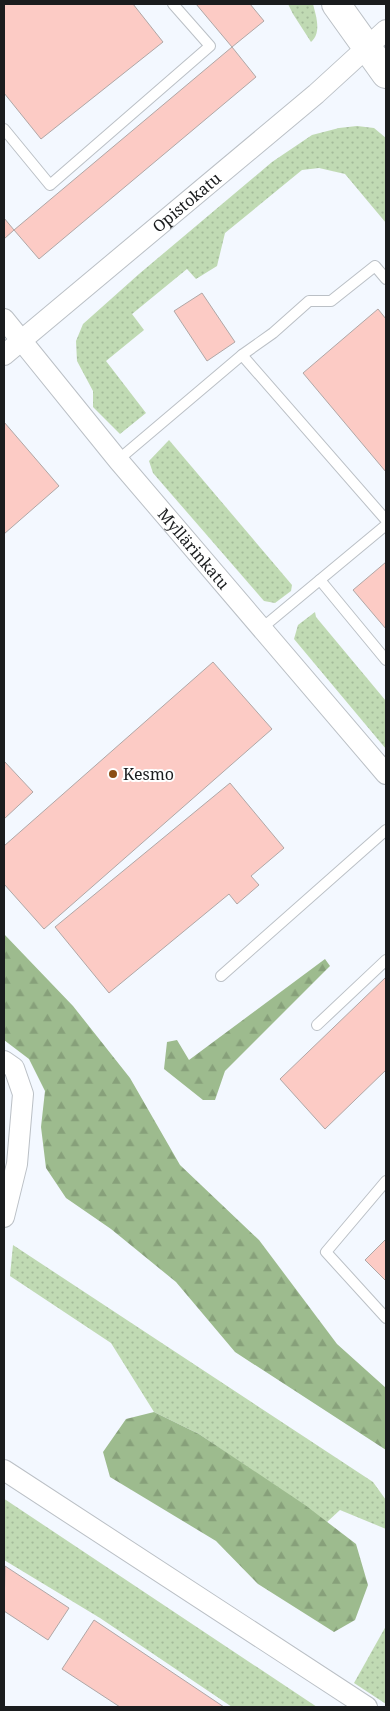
<svg xmlns="http://www.w3.org/2000/svg" width="390" height="1711" font-family="'Noto Serif',serif">
<defs>
<pattern id="grass-dots" width="8" height="8" patternUnits="userSpaceOnUse" patternTransform="scale(1.25)"><rect width="8" height="8" fill="#c0dab3"/><path d="M2 2h.1M6 6h.1" fill="none" stroke="#a4ba9a" stroke-width="1.8" stroke-linecap="round"/></pattern>
<pattern id="forest-firs" width="22" height="20" patternUnits="userSpaceOnUse" patternTransform="scale(1.25)"><rect width="22" height="20" fill="#9dbb8e"/><path d="M5 1l3.5 6h-7zM16 11l3.5 6h-7z" fill="#87a07a"/></pattern>
</defs>
<rect width="100%" height="100%" fill="#f3f8ff"/>
<!-- grass -->
<g fill="url(#grass-dots)">
<path d="M288 4H313C316 16 322 33 311 42L293 14Z"/>
<polygon points="357,126 374,128 386,138 386,223 345,174 319,168 302,170 225,233 217,266 196,279 187,269 132,314 144,330 106,361 146,413 120,434 93,407 93,391 77,361 76,341 83,324 139,274 272,162 312,135 339,128"/>
<polygon points="169,440 292,585 291,591 275,603 264,601 153,473 149,461"/>
<polygon points="315,612 316,617 386,701 386,749 294,639 298,625"/>
<polygon points="13,1245 373,1482 386,1500 386,1529 340,1510 327,1522 199,1434 154,1412 111,1343 10,1276"/>
<polygon points="4,1499 6,1500 317,1707 232,1707 100,1618 4,1560"/>
<polygon points="386,1626 386,1704 354,1683"/>
</g>
<!-- forest -->
<g fill="url(#forest-firs)">
<polygon points="4,934 73,1006 130,1078 180,1165 259,1240 337,1344 386,1388 386,1450 235,1352 176,1282 111,1229 66,1198 46,1168 41,1127 45,1091 29,1059 4,1040"/>
<polygon points="325,959 330,966 225,1071 215,1100 203,1100 164,1069 167,1042 177,1040 189,1060"/>
<polygon points="154,1412 199,1434 305,1505 356,1544 368,1585 355,1620 334,1632 258,1584 216,1541 110,1477 103,1452 126,1419"/>
</g>
<!-- building -->
<g fill="#fccbc5" stroke="#b0a7a6">
<polygon points="4,4 133,4 163,42 41,139 4,93"/>
<polygon points="196,4 250,4 264,21 232,47"/>
<polygon points="232,47 256,77 39,259 14,230"/>
<polygon points="4,218 14,230 4,239"/>
<polygon points="202,293 235,342 207,361 174,311"/>
<polygon points="378,309 386,319 386,472 303,373"/>
<polygon points="4,422 59,486 4,534"/>
<polygon points="386,562 386,629 353,590"/>
<polygon points="213,662 272,729 44,929 4,884 4,846"/>
<polygon points="4,761 33,792 4,819"/>
<polygon points="230,783 284,848 251,876 259,885 237,904 229,894 109,993 55,927"/>
<polygon points="386,977 386,1070 325,1129 280,1079"/>
<polygon points="386,1239 386,1281 365,1260"/>
<polygon points="5,1566 69,1608 48,1640 4,1611"/>
<polygon points="94,1620 224,1707 120,1707 62,1669"/>
</g>
<g fill="none" stroke-linecap="round" stroke-linejoin="round">
<!-- lane casing -->
<g stroke="#bbc0c6" stroke-width="12">
<g id="lane">
<polyline points="4,129 50,185 210,46 173,4"/>
<polyline points="242,355 273,333 309,301 331,301 375,266 386,279"/>
<polyline points="118,460 242,355 386,520"/>
<polyline points="320,580 386,660"/>
<polyline points="262,628 386,525"/>
<polyline points="221,976 386,830"/>
<polyline points="317,1025 386,960"/>
<polyline points="386,1181 326,1252 386,1318"/>
</g>
</g>
<!-- street casing -->
<g stroke="#bbc0c6" stroke-width="22">
<g id="street">
<path id="s1" d="M4 319 118 460 386 774"/>
<path id="s2" d="M4 355 316 94 386 30"/>
<polyline points="4,1061 14,1068 23,1094 17,1164 4,1217"/>
<polyline points="4,1470 367,1707"/>
</g>
</g>
<!-- secondary casing -->
<g stroke="#bbc0c6" stroke-width="30">
<polyline id="secondary" points="336,4 386,74"/>
</g>
<!-- lane -->
<use href="#lane" stroke="#fff" stroke-width="10"/>
<!-- street -->
<use href="#street" stroke="#fff" stroke-width="20"/>
<!-- secondary -->
<use href="#secondary" stroke="#fff" stroke-width="28"/>
</g>
<!-- markers -->
<circle fill="#8b4d13" stroke="#fff" stroke-width="2" cx="113" cy="774" r="5"/>
<g text-anchor="middle" stroke-width="4" stroke-linejoin="round" paint-order="stroke">
<!-- street labels -->
<g font-size="16" fill="#1a1c1e" stroke="#fff">
<text dy="6" stroke="none"><textPath href="#s2" startOffset="238">Opistokatu</textPath></text>
<text dy="6" stroke="none"><textPath href="#s1" startOffset="298">Myllärinkatu</textPath></text>
</g>
<!-- poi labels -->
<g font-size="16" fill="#1a1c1e" stroke="#fff" text-anchor="start">
<text x="123" y="780">Kesmo</text>
</g>
</g>
<!-- border -->
<rect width="390" height="1711" fill="none" stroke="#1a1c1e" stroke-width="10"/>
</svg>
